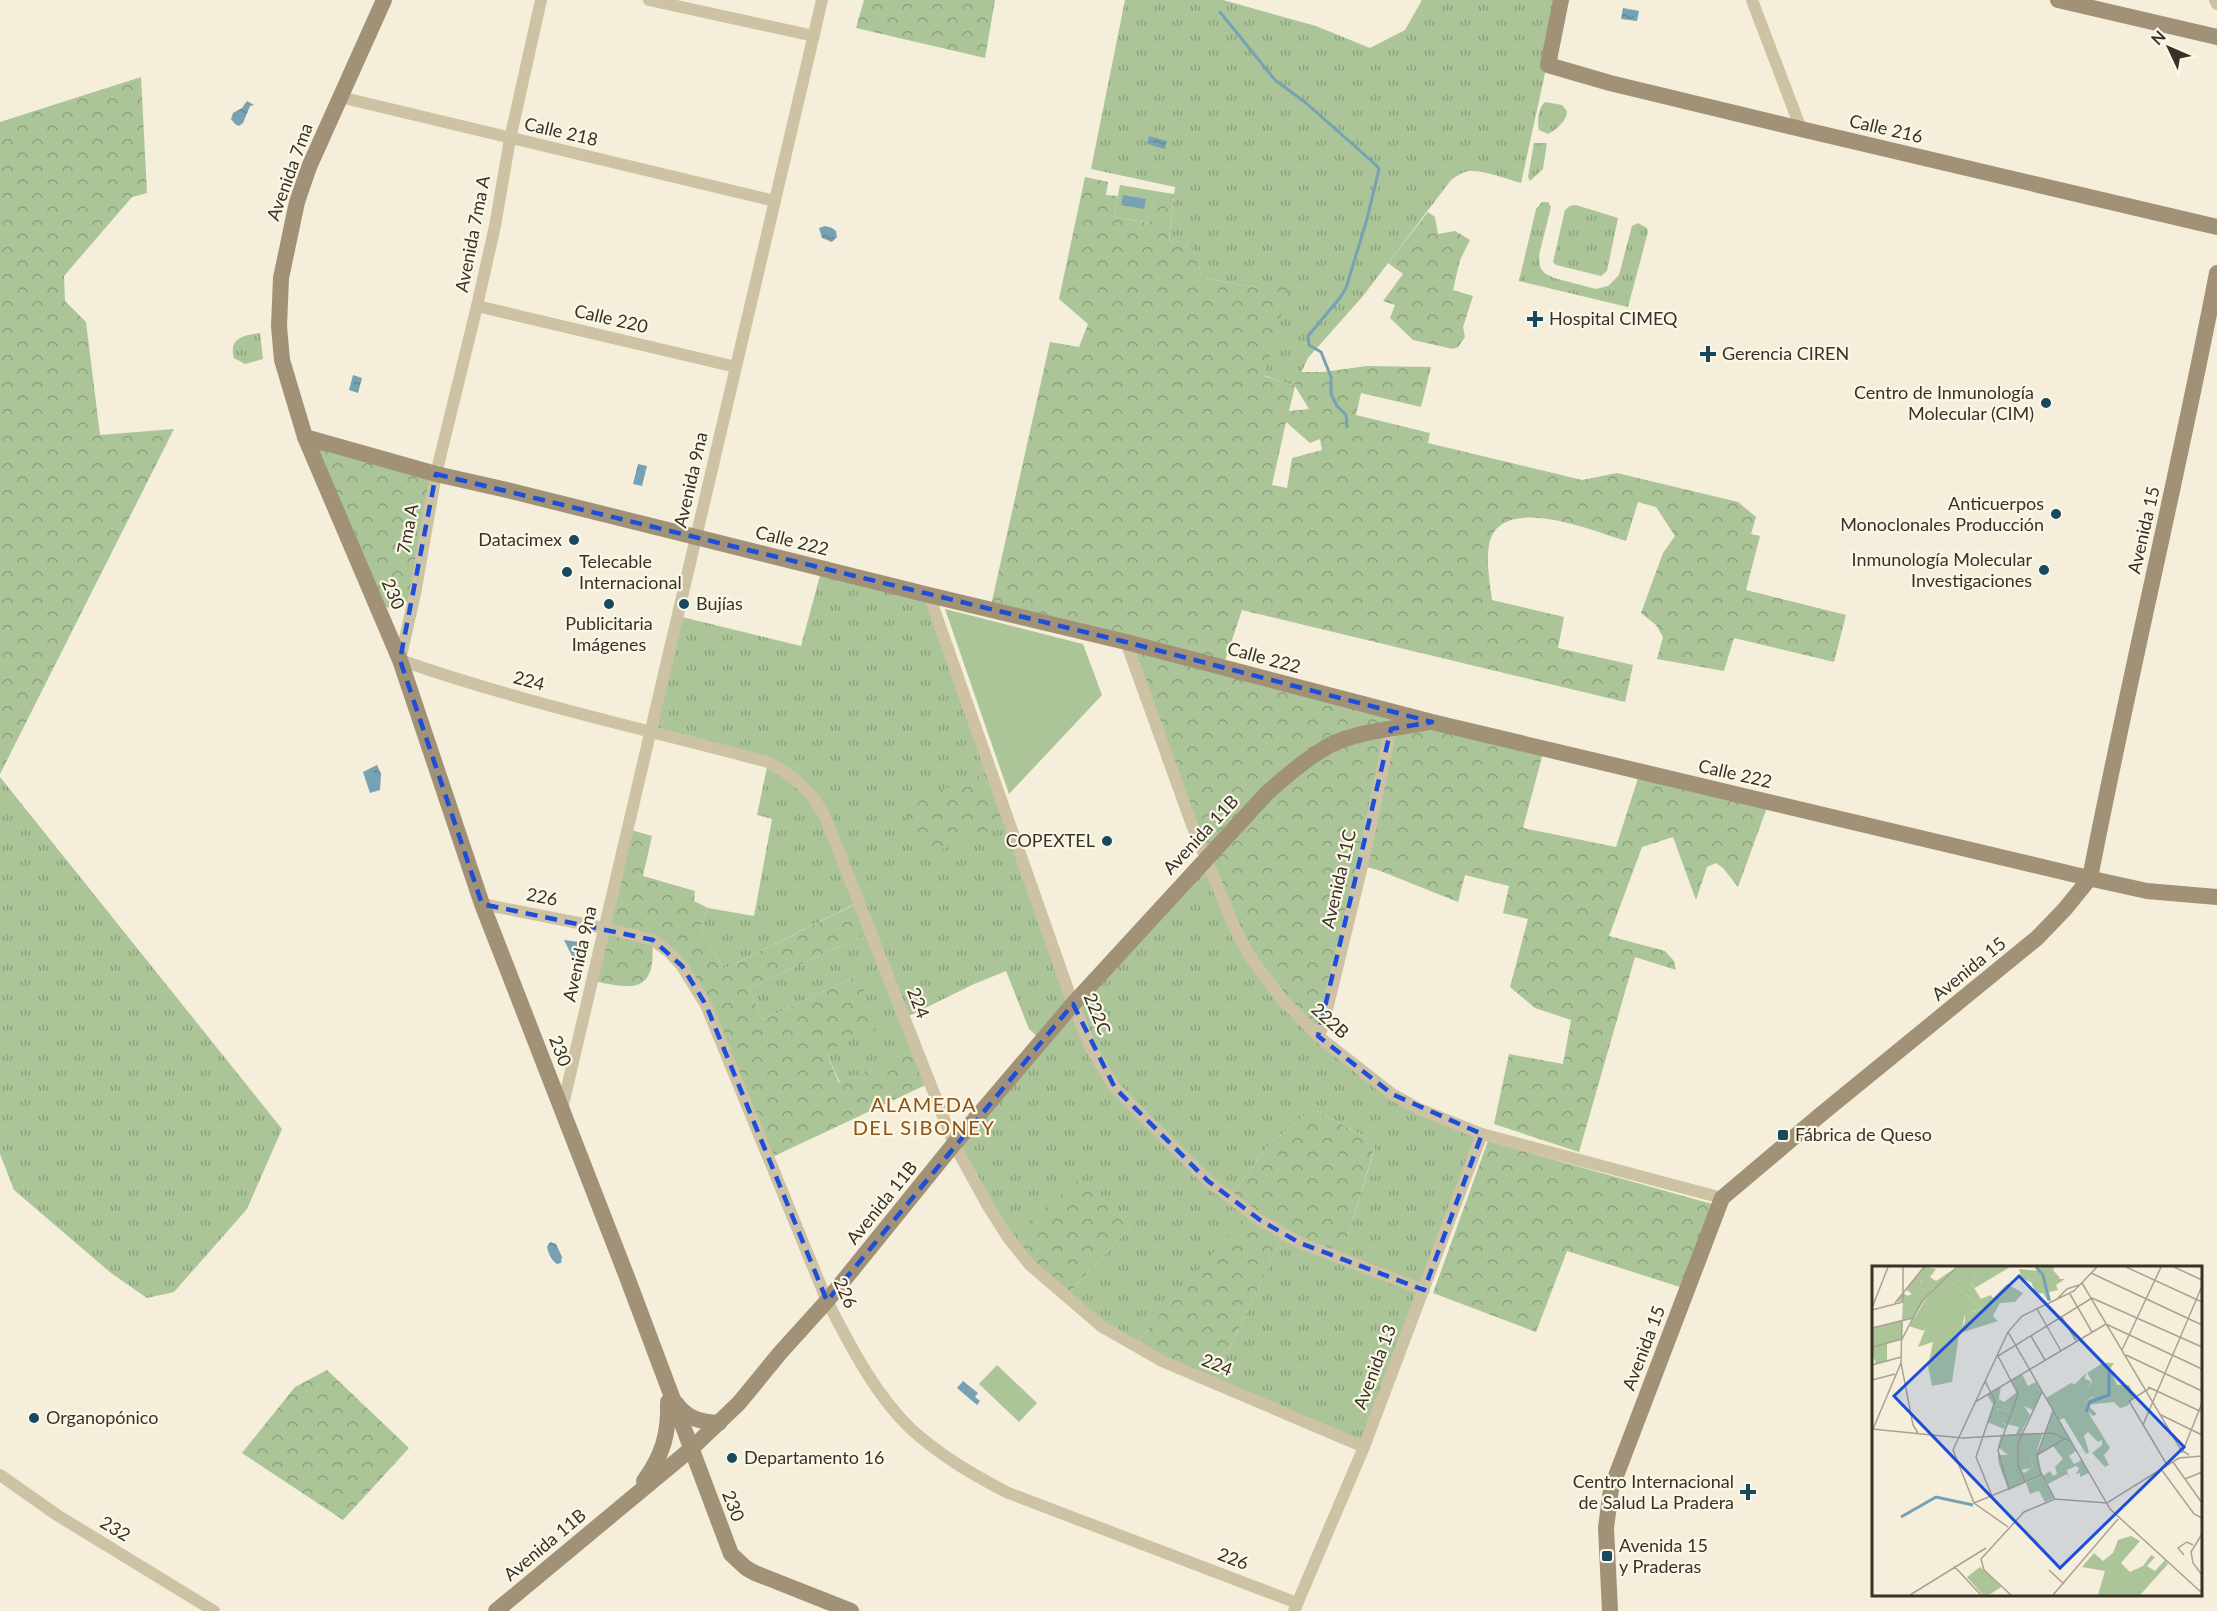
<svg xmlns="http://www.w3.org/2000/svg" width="2217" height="1611" font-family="Lato,sans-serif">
<defs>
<pattern id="grass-tufts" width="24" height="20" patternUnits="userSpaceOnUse" patternTransform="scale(1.5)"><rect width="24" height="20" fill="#abc599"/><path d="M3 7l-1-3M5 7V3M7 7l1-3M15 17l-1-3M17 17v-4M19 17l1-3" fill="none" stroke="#8ca17d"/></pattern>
<pattern id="forest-crowns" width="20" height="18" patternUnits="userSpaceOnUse" patternTransform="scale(1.5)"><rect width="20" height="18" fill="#abc599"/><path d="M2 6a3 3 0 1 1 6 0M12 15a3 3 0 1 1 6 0" fill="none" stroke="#8ca17d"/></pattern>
<pattern id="water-ripples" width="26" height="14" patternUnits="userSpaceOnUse" patternTransform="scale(1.5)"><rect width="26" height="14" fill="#76a2b4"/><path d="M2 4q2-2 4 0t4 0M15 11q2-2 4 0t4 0" fill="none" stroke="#628592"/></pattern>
</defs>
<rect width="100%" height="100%" fill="#f4eeda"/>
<!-- grass -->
<g fill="url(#grass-tufts)">
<path d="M1125 0H1223L1316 26 1370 48 1405 30 1422 0H1561L1521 183C1507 179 1483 170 1469 171 1462 172 1457 176 1451 180L1363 296 1308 358 1295 386 1263 375 1259 288 1203 278 1191 247 1169 240 1175 187 1091 169Z"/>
<path d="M1545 102 1562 105 1567 111C1567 121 1556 130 1548 134L1539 130C1537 121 1538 108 1545 102Z"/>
<polygon points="1534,143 1547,143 1543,169 1530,181 1528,177"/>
<polygon points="1542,202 1548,202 1551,207 1539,255 1540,267 1544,273 1554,278 1596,289 1608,286 1619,275 1632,226 1638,223 1647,228 1648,232 1628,307 1519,281 1536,209"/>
<polygon points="1576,205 1618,218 1607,271 1601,276 1556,265 1553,262 1565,210 1570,206"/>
<path d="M260 333 263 359 245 364 234 358C228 338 245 335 260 333Z"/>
<polygon points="822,568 929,595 991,771 903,806 1009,823 1072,1004 1206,857 1281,998 1371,1079 1482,1134 1364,1447 1213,1383 1284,1234 1348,1235 1375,1148 1369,1139 1317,1111 1310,1111 1269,1145 1230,1197 1249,1212 1134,1345 1066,1296 1131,1226 1009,1239 954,1144 1042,1041 1029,1029 1006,971 974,984 905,1018 917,1048 840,1083 826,1052 858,975 763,1020 749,988 871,932 859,902 724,969 700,928 708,908 754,916 772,819 757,815 768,762 650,732 678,616 801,646"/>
<polygon points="0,777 282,1129 247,1209 174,1292 147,1298 111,1273 14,1190 0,1154"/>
</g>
<!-- forest -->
<g fill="url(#forest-crowns)" fill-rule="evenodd">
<polygon points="864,0 995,0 985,58 856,28"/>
<polygon points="141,77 147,193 132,197 64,276 65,301 86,322 100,435 174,429 0,774 0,122"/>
<path d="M1085 177 1108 182 1106 195 1118 196 1114 217 1149 223 1155 191 1174 194 1169 240 1191 246 1203 278 1259 288 1293 275 1264 376 1294 385 1300 372H1323L1367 366 1431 367 1421 407 1361 393 1356 415 1430 433 1428 443 1582 480 1617 473 1738 502 1756 517 1751 534 1760 536 1746 590 1846 615 1834 662 1734 638 1724 671 1657 659 1663 637 1656 625 1641 613 1663 553 1675 536 1656 507 1638 502 1626 541C1595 532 1499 491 1489 545 1486 563 1490 583 1492 600L1564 617 1558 648 1633 665 1625 702 1242 610 1223 667 1544 749 1523 828 1616 847 1640 772 1769 802 1738 887 1723 868 1716 863 1707 867 1696 900 1673 837 1642 847 1609 936 1665 951 1674 961 1676 970 1635 957 1579 1152 1494 1124 1509 1054 1563 1064 1571 1020 1535 1008 1510 987 1528 919 1503 913 1509 886 1465 875 1458 902 1378 870 1362 866 1318 1036 1237 933 1126 642 990 610 1050 342 1079 347 1088 324 1059 299ZM1295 386 1309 409 1289 411ZM1286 422 1310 443 1320 439 1322 450 1292 458 1287 488 1272 485Z"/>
<polygon points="1428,212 1435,217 1438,234 1455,231 1470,240 1460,260 1453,290 1473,296 1463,327 1465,337 1458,347 1453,349 1413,340 1390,318 1395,305 1383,301 1403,274 1388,263"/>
<path d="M305 437 436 474 415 594C405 604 400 610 386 607Z"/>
<polygon points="991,771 1009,823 925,856 903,805"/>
<path d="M628 829 652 836 643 876 695 891 694 901 708 908 700 928 724 969 860 902 871 932 749 988 763 1020 858 975 878 1027 826 1052 839 1083 917 1048 930 1083 770 1158 682 966 653 941C652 951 654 965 649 974 640 995 609 983 592 981Z"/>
<polygon points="1310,1111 1317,1111 1369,1139 1375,1147 1348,1235 1333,1256 1284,1234 1213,1383 1134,1345 1248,1212 1230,1197 1269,1145"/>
<polygon points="1488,1141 1712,1204 1680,1287 1567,1251 1536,1332 1433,1293"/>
<polygon points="1077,1181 1131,1226 1066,1296 1009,1239"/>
<polygon points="327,1370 409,1448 343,1520 242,1453 295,1387"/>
</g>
<!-- pitch -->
<g fill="#abc599">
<polygon points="1120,185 1155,191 1150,223 1114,217"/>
<polygon points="945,609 1083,644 1102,695 1009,794"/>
<polygon points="997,1365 1037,1403 1019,1422 979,1384"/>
</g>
<!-- water -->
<g fill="url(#water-ripples)">
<polygon points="1623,8 1639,11 1637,21 1621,19"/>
<polygon points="247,101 254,105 250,106 243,123 239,126 235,124 231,119 233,113 242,108"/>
<polygon points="1149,136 1167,141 1165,149 1147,144"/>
<polygon points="1123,195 1146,199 1144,209 1121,205"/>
<polygon points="825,226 832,228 836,231 837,237 832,242 822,238 819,228"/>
<polygon points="353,375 362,378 358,393 349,390"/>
<polygon points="638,464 647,466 642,486 633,484"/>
<polygon points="377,765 381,774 380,790 370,793 363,772"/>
<polygon points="564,940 586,943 578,968"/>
<path d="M550 1242 556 1244 562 1257 561 1263 557 1264C552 1261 548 1253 547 1247Z"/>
<polygon points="963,1381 978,1393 975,1397 980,1401 977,1405 957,1388"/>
</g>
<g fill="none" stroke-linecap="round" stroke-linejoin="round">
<!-- stream -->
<polyline stroke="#76a2b4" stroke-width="3" points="1220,12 1275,80 1306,103 1376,165 1379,169 1367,219 1346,288 1339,299 1308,336 1309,345 1321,352 1331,377 1331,394 1337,406 1346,415 1347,427"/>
<!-- street -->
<g stroke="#cec2a5" stroke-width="12">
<path d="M541 0 510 139 495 226 477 306 436 474 415 594 400 660C520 702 645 729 768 762 794 776 813 792 826 819L954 1144 988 1206 1009 1239 1030 1265 1101 1326 1162 1361 1364 1447"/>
<polyline points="649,0 814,36"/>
<polyline points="1752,0 1801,129"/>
<polyline points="2215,0 2217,4"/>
<polyline points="340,97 775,201"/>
<polyline points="477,306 736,367"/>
<polyline points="929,595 1073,1004 1091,1048 1115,1088 1208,1181 1260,1220 1300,1243 1424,1290"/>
<polyline points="1126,642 1192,825 1237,933 1253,961 1281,998 1318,1036 1392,1094 1419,1109 1482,1134 1722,1198"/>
<path d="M482 904 604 928 653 940 669 952 682 966 706 1005 827 1301C850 1345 874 1393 910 1428 939 1455 972 1474 1006 1492L1297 1603"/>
<polyline points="1318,1036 1323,1026 1362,866 1391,729"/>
<polyline points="562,1109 822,0"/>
<polyline points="0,1475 57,1515 214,1611"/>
<polyline points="1294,1611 1364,1447 1482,1134"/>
</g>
<!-- secondary -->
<g stroke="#a19176" stroke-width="16">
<polyline points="384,0 309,167 297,202 281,278 279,326 282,360 305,437 400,660 482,904 627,1277 731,1554 746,1568 755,1573 851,1611"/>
<polyline points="1561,0 1548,65 1610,83 1801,129 2217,227"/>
<polyline points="2058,0 2217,37"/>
<polyline points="305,437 436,474 511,491 929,595 1126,642 1432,722 2097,880 2147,891 2217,897"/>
<path d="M676 1403C687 1419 701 1422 719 1423"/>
<path d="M644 1481C663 1455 669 1433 668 1402"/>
<path d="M496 1611 691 1449 739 1403 780 1353 827 1301 954 1144 1073 1004 1267 793C1287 775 1307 758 1330 745 1359 731 1394 729 1425 723"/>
<path d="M1610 1611 1606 1528 1611 1489 1722 1198 1819 1116 2037 938 2065 909 2090 878C2129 676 2178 476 2217 273"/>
</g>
</g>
<!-- marked area -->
<path fill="none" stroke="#1d4ed8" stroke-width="4.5" stroke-dasharray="12 8" stroke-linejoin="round" d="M436 474 1126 642 1432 722 1391 729 1318 1036 1392 1094 1482 1134 1424 1290 1300 1243 1260 1220 1208 1181 1115 1088 1073 1004 827 1301 706 1005 682 966 653 940 482 904 400 660Z"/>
<!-- markers -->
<g fill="#18485e" stroke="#fbf7e7" stroke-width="2">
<path d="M1532 310h6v6h6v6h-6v6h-6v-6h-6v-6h6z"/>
<path d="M1705 345h6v6h6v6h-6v6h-6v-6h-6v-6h6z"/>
<circle cx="2046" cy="403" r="6"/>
<circle cx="2056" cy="514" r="6"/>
<circle cx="574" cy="540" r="6"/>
<circle cx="2044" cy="570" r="6"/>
<circle cx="567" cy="572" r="6"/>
<circle cx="609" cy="604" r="6"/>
<circle cx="684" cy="604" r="6"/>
<circle cx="1107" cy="841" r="6"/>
<rect x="1777" y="1129" width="12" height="12" rx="3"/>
<circle cx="34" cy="1418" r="6"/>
<circle cx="732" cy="1458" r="6"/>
<path d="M1745 1483h6v6h6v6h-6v6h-6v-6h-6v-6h6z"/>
<rect x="1601" y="1550" width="12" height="12" rx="3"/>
</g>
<g text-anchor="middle" stroke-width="4.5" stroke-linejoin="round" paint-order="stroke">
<!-- street labels -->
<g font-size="18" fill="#393127" stroke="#fbf7e7">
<text transform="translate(1886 129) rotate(13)" y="6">Calle 216</text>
<text transform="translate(561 132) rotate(13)" y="6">Calle 218</text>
<text transform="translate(290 172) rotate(-70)" y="6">Avenida 7ma</text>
<text transform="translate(473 234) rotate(-79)" y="6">Avenida 7ma A</text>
<text transform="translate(611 319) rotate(13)" y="6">Calle 220</text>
<text transform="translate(691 480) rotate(-77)" y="6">Avenida 9na</text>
<text transform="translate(408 529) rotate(-80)" y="6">7ma A</text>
<text transform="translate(2144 530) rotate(-77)" y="6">Avenida 15</text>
<text transform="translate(792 541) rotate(14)" y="6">Calle 222</text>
<text transform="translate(393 594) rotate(67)" y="6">230</text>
<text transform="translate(1264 658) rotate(15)" y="6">Calle 222</text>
<text transform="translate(529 681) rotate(15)" y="6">224</text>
<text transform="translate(1735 774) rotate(13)" y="6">Calle 222</text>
<text transform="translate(1201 835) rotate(-47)" y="6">Avenida 11B</text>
<text transform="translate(1339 879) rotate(-77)" y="6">Avenida 11C</text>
<text transform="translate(542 897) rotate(11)" y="6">226</text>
<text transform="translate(580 954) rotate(-77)" y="6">Avenida 9na</text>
<text transform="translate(1969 969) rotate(-39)" y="6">Avenida 15</text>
<text transform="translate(918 1003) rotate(69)" y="6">224</text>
<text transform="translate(1097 1014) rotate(68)" y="6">222C</text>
<text transform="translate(1330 1021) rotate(42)" y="6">222B</text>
<text transform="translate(560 1051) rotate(69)" y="6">230</text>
<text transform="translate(882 1203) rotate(-51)" y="6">Avenida 11B</text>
<text transform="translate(845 1293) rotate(66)" y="6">226</text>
<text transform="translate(1644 1348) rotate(-69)" y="6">Avenida 15</text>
<text transform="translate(1217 1365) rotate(22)" y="6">224</text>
<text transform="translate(1375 1367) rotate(-69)" y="6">Avenida 13</text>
<text transform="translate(733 1506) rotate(69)" y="6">230</text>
<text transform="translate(115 1529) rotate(31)" y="6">232</text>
<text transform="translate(545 1545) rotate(-40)" y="6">Avenida 11B</text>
<text transform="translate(1233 1559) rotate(21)" y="6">226</text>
</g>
<!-- poi labels -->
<g font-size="18" fill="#393127" stroke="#fbf7e7" text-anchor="start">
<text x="1549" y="325">Hospital CIMEQ</text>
<text x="1722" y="360">Gerencia CIREN</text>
<text x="2034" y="399" text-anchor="end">Centro de Inmunología<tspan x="2034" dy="21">Molecular (CIM)</tspan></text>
<text x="2044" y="510" text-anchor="end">Anticuerpos<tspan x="2044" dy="21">Monoclonales Producción</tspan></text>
<text x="562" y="546" text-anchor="end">Datacimex</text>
<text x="2032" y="566" text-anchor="end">Inmunología Molecular<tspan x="2032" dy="21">Investigaciones</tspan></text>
<text x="579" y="568">Telecable<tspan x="579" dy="21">Internacional</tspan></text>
<text x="696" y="610">Bujías</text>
<text x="609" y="630" text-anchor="middle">Publicitaria<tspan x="609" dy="21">Imágenes</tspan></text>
<text x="1095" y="847" text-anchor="end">COPEXTEL</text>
<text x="1795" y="1141">Fábrica de Queso</text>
<text x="46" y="1424">Organopónico</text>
<text x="744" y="1464">Departamento 16</text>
<text x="1734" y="1488" text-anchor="end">Centro Internacional<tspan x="1734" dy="21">de Salud La Pradera</tspan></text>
<text x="1619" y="1552">Avenida 15<tspan x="1619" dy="21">y Praderas</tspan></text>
</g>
<!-- neighbourhood labels -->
<g font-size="20" letter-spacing="1.5" fill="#905218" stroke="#fbf7e7">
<text x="924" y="1112">ALAMEDA<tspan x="924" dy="23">DEL SIBONEY</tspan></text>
</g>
</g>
<!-- overview -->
<g transform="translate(1872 1266)">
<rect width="330" height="330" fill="#f4eeda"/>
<path d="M108 1H138L103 22 99 17ZM164 1H183L181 4 188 12 183 15 172 13ZM51 14 62 21 41 52 30 54 31 35 25 36 31 27 41 33V25ZM81 18 110 42 93 48 90 62 82 69 87 68 80 116 60 120 56 100 61 76 46 81 67 29ZM231 97H242L238 103 245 119H257L263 131 255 140 248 142 242 136 214 139 212 136 222 131 215 124 220 115 215 107ZM150 108 156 120 164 116 170 126 161 144 152 140 158 149 149 167H171L165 184 170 209 137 224 130 207 147 201 152 207 161 201 159 194 127 198 126 194V189H136L126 181 129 169 144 168 147 161 126 156V142L139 147 141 144 126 138 127 133 132 136 145 126 139 115Z" fill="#abc599"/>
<path d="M52 1 64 3 58 11 64 15 85 1H108L99 17 109 33 119 29 121 32 135 18 151 27 143 36 128 37 121 50 126 55 82 69V60L90 62 93 55V41L100 46 110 42 81 18 67 29 70 32 52 65 37 60 62 21 49 15 41 34 35 30 40 28 34 23ZM147 3 167 5 172 13H193L184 19 186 24 177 26 179 35H176L171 27 164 28 159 16 150 13ZM30 54V73L15 77V95L4 98 0 87V62ZM214 107 213 113 219 115 215 124 222 130 212 136 225 148 221 150 216 146 238 182 232 189 237 199 233 201 220 187 230 179V174L226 176 216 166 212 170 217 186 214 188 192 152 187 154 204 185 197 190 202 198 210 194 217 207 208 211V207L204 208 207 202 204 200 195 204 197 212 195 208 176 218 171 210 178 205 181 210 185 208 183 201 191 193 181 180 165 189 181 145 174 132 199 117 203 118ZM129 120 126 138 141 144 140 147 126 142 125 145 135 149 133 155H126L134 159 132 163 115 156 122 140 115 129ZM153 194H159L161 202 130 207 127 198ZM170 210 182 232 173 236 167 225 158 228 154 217ZM259 270 268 275 249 297 258 306 271 300 279 289 283 291 275 300 283 305 293 294 296 298 268 329H226L233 305 210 301 222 287 231 295 241 287 246 274ZM108 301 129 321 117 329H111L95 311Z" fill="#abc599"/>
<path fill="none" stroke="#76a2b4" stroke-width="3" d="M164 1 171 9 177 34M214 146 218 136 237 129V105M29 251 64 231 101 239"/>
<path fill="none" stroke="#a9a292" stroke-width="1.5" d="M225 1 202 25 150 50 136 66 238 243 330 327M254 1 330 36M302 1 330 14M219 7 330 59M210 17 309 184 317 189M198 28 220 66M220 32 330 81M184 34 195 23 207 19M23 37 52 1M0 42 16 1M165 43 189 85M0 44 31 36V1M189 50 205 76M30 54 29 97 41 159 46 167M234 58 330 103M0 62 41 52M136 66 81 184 102 237 136 261M159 70 173 94M0 81 30 73 50 35 85 1M250 84 289 1M254 89 330 125M0 99 29 91M0 114 23 108M113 115 123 135 104 191 120 230M276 121 330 146M278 122 257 135 295 199M103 136 234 58M181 145 165 189 167 203 183 233M289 149 330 169M271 159 330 20M0 163 90 172 180 167 198 175M1 163 29 97M310 187 330 137M165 189 194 172M301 196 330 237M289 203 322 248 330 252M313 213 330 206M153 216 146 199V177L170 126M137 224 126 184 146 128 126 90 220 32M102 237 170 209M330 268 319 286 321 297 330 309M312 289 306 282 315 276 321 279M82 300 109 329M177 304 192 318M38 329 114 282M139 329 112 304 109 293 152 246 183 233 235 237 307 192 330 190M181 329 246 253"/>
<path fill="#1d4ed8" fill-opacity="0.15" stroke="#1d4ed8" stroke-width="3" d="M147 10 312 181 188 302 22 130Z"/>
<rect width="330" height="330" fill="none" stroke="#393127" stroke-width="3"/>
</g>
<!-- north arrow -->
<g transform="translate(2169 48) rotate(314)" stroke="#fbf7e7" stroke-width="4.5" paint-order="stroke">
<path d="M0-4.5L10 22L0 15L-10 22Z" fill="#393127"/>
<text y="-9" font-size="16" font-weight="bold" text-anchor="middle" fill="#393127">N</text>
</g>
</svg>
